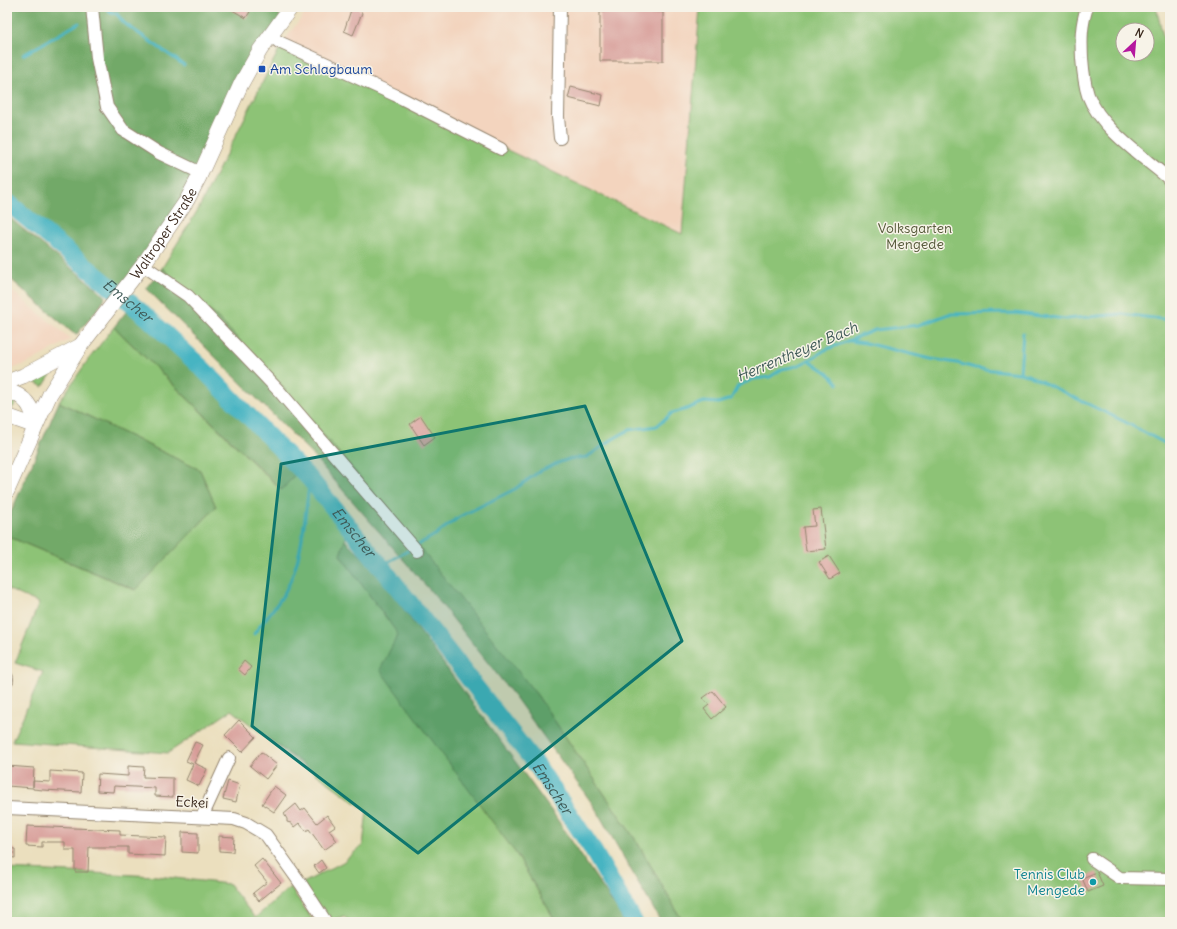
<svg xmlns="http://www.w3.org/2000/svg" width="1177" height="929" font-family="Delius,sans-serif">
<rect width="100%" height="100%" fill="#f7f3e8"/>
<filter id="ink" filterUnits="userSpaceOnUse"><feTurbulence type="fractalNoise" baseFrequency=".025" numOctaves="2"/><feDisplacementMap in="SourceGraphic" scale="8" xChannelSelector="R" yChannelSelector="G"/><feConvolveMatrix kernelMatrix="1 2 1 2 8 2 1 2 1" color-interpolation-filters="sRGB"/></filter>
<filter id="wash" filterUnits="userSpaceOnUse"><feTurbulence type="fractalNoise" baseFrequency=".012" numOctaves="4" result="noise"/><feDisplacementMap in="SourceGraphic" scale="16" xChannelSelector="R" yChannelSelector="G"/><feGaussianBlur stdDeviation="0.9" result="paint"/><feColorMatrix in="noise" values="0 0 0 0 0 0 0 0 0 0 0 0 0 0 0 0 0 1.4 0 .05"/><feComposite in="paint" operator="in"/></filter>
<g filter="url(#wash)">
<rect width="100%" height="100%" fill="#ebdfbe"/>
<!-- built -->
<g fill="#f3d4be">
<polygon points="310,7 700,7 682,234 283,42"/>
<polygon points="7,287 71,339 30,362 7,371"/>
<polygon points="7,438 11,443 11,450 7,461"/>
</g>
<!-- green -->
<g fill="#8dc376" stroke="#64764a" fill-rule="evenodd">
<path d="M700 7H1156L1170 65V922H683L637 842 537 695 219 319 162 268 199 208 283 42 682 234ZM1123 30H1147V54H1123Z"/>
<polygon points="114,327 281,490 297,472 348,531 340,555 398,634 517,855 556,922 349,922 344,916 329,921 301,884 343,862 363,845 367,811 266,737 232,710 168,753 12,741 43,672 15,663 39,603 7,589 7,536 135,590 216,507 200,470 59,402 88,360"/>
<polygon points="57,365 43,387 26,377"/>
<polygon points="7,395 18,400 10,411 7,410"/>
<polygon points="7,869 156,876 229,884 255,918 290,887 314,922 7,922"/>
</g>
<!-- forest -->
<g fill="#72a967" stroke="#566a42">
<polygon points="7,7 291,7 270,35 199,177 121,295 7,202"/>
<polygon points="7,216 96,288 105,297 101,305 77,334 73,333 7,276"/>
<polygon points="162,268 219,319 271,373 421,549 537,695 637,842 683,922 661,922 594,806 515,697 434,595 307,449 146,288"/>
<polygon points="130,307 297,472 282,490 114,327"/>
<polygon points="59,402 200,470 216,507 136,590 7,536 7,521"/>
<polygon points="345,540 374,569 553,813 618,911 624,922 556,922 517,855 380,670 398,634 340,555"/>
</g>
<g fill="none" stroke-linecap="round" stroke-linejoin="round">
<!-- stream -->
<g stroke="#46b4c2" stroke-width="3">
<polyline points="105,7 111,12 117,14 124,23 184,65"/>
<polyline points="98,9 102,7"/>
<polyline points="23,55 79,23"/>
<polyline points="850,341 865,343 931,359 957,363 975,368 1020,373 1028,375 1125,422 1170,446"/>
<path d="M808 361C819 367 831 373 838 384"/>
<polyline points="1020,373 1023,333"/>
<polyline points="416,546 435,535 459,517 515,489 540,471 555,464 569,459 587,457 613,439 629,430 657,426 672,413 684,410 704,402 718,403 731,399 738,386 754,379 770,377 782,369 797,366 811,359 825,350 875,330 919,325 949,314 1015,313 1066,319 1121,314 1170,320"/>
<polyline points="381,566 411,549"/>
<path d="M254 634C263 621 277 606 285 592 304 557 304 517 310 479"/>
</g>
<!-- river -->
<path stroke="#46b4c2" stroke-width="18" id="s1" d="M7 202 146 316 202 368 310 479 381 566 538 767 591 847 634 922"/>
</g>
<g id="blocks">
<!-- building -->
<g fill="#d79b97">
<polygon points="227,7 253,7 246,18"/>
<polygon points="352,7 358,7 362,13 353,35 344,31"/>
<polygon points="625,7 638,7 638,11 663,12 663,61 600,61 600,11 625,11"/>
<polygon points="571,87 603,95 601,106 568,98"/>
<polygon points="421,416 435,437 424,445 410,424"/>
<polygon points="821,509 826,549 806,551 803,527 815,526 813,510"/>
<polygon points="829,556 840,573 830,579 819,562"/>
<polygon points="244,661 251,667 245,675 238,669"/>
<polygon points="713,691 726,707 712,719 704,709 709,705 703,698"/>
<polygon points="239,720 256,737 242,752 225,735"/>
<polygon points="195,742 203,745 194,763 207,769 199,786 186,780 193,764 186,761"/>
<polygon points="261,752 277,765 266,779 250,766"/>
<polygon points="7,766 34,768 33,787 33,781 50,782 50,771 82,773 81,792 43,790 33,789 33,788 7,786"/>
<polygon points="128,766 144,767 143,777 173,778 173,797 155,796 155,788 114,786 113,792 97,791 98,774 128,776"/>
<polygon points="228,781 240,785 236,802 223,799"/>
<polygon points="274,786 286,795 274,812 262,804"/>
<polygon points="296,804 301,811 305,808 317,823 327,815 335,826 329,830 337,841 324,850 309,829 306,831 299,823 294,827 291,823 287,822 287,819 284,814"/>
<polygon points="27,826 120,830 120,835 166,837 165,856 128,854 128,847 89,847 88,872 75,872 75,850 65,850 65,842 42,842 42,847 26,846"/>
<polygon points="182,832 198,833 198,853 182,852"/>
<polygon points="219,836 234,837 233,852 219,851"/>
<polygon points="7,848 15,849 15,858 7,857"/>
<polygon points="262,859 281,883 259,901 253,893 267,882 254,866"/>
<polygon points="321,860 326,868 319,873 314,866"/>
<polygon points="1097,872 1103,886 1088,892 1082,878"/>
</g>
</g>
</g>
<g filter="url(#ink)">
<use href="#blocks" fill-opacity="0" stroke="#93846e" stroke-width="1"/>
<g fill="none" stroke-linecap="round" stroke-linejoin="round">
<!-- minor casing -->
<g stroke="#93846e" stroke-width="14">
<g id="minor">
<polyline points="92,7 97,58 107,107 123,130 159,153 201,173"/>
<polyline points="560,7 558,117 560,138"/>
<path d="M1087 7C1081 26 1081 38 1082 58 1083 70 1084 83 1088 95 1101 129 1141 155 1168 178L1170 181"/>
<polyline points="270,35 279,42 395,95 501,149"/>
<polyline points="143,265 188,296 280,392 417,551"/>
<polyline points="7,678 7,680"/>
<polyline points="7,808 234,819 246,823 266,835 301,884 326,922"/>
<polyline points="202,817 229,758"/>
<polyline points="1092,859 1120,878 1170,879"/>
</g>
</g>
<!-- major casing -->
<g stroke="#93846e" stroke-width="16">
<g id="major">
<polyline points="7,382 23,376 80,346"/>
<path d="M7 391C25 395 34 408 35 426"/>
<polyline points="7,416 35,426"/>
<path id="s2" d="M7 491 50 394 81 345 143 265 187 200 199 177 241 84 260 50 291 7"/>
</g>
</g>
<!-- minor -->
<use href="#minor" stroke="#fff" stroke-width="12"/>
<!-- major -->
<use href="#major" stroke="#fff" stroke-width="15"/>
</g>
</g>
<!-- marked area -->
<path fill="#0f766e" fill-opacity="0.2" stroke="#0f766e" stroke-width="3" stroke-linejoin="round" d="M585 406 682 641 418 853 252 726 281 464Z"/>
<!-- markers -->
<rect fill="#1a4fb4" stroke="#f7f3e8" stroke-width="1.5" x="258" y="65" width="8" height="8" rx="2"/>
<circle fill="#0f9aa8" stroke="#f7f3e8" stroke-width="1.5" cx="1093" cy="882" r="4"/>
<g text-anchor="middle" stroke-width="3" stroke-linejoin="round" paint-order="stroke">
<!-- transit labels -->
<g font-size="14" fill="#164399" stroke="#f7f3e8" text-anchor="start">
<text x="270" y="74">Am Schlagbaum</text>
</g>
<!-- park labels -->
<g font-size="14" fill="#545838" stroke="#f7f3e8">
<text x="915" y="233">Volksgarten<tspan x="915" dy="16">Mengede</tspan></text>
</g>
<!-- street labels -->
<g font-size="14" fill="#3b2a1e" stroke="#f7f3e8">
<text dy="5" stroke="none"><textPath href="#s2" startOffset="303">Waltroper Straße</textPath></text>
<text transform="translate(192 802) rotate(3)" y="5">Eckei</text>
</g>
<!-- culture labels -->
<g font-size="14" fill="#0d838f" stroke="#f7f3e8" text-anchor="end">
<text x="1085" y="879">Tennis Club<tspan x="1085" dy="16">Mengede</tspan></text>
</g>
<!-- water labels -->
<g font-size="15" font-style="italic" fill="#3f5a57" stroke="#f7f3e8">
<text dy="5" stroke="none"><textPath href="#s1" startOffset="156">Emscher</textPath></text>
<text transform="translate(797 352) rotate(-23)" y="5">Herrentheyer Bach</text>
<text dy="5" stroke="none"><textPath href="#s1" startOffset="480">Emscher</textPath></text>
<text dy="5" stroke="none"><textPath href="#s1" startOffset="804">Emscher</textPath></text>
</g>
</g>
<!-- margin -->
<rect width="1177" height="929" fill="none" stroke="#f7f3e8" stroke-width="24"/>
<!-- north arrow -->
<g transform="translate(1135 42) rotate(26)"><circle r="19" fill="#f7f3e8" stroke="#aca397"/>
<path d="M0-3L7 15L0 10L-7 15Z" fill="#b5179e"/>
<text y="-6" font-size="11" font-weight="bold" text-anchor="middle" fill="#3b2a1e">N</text>
</g>
</svg>
